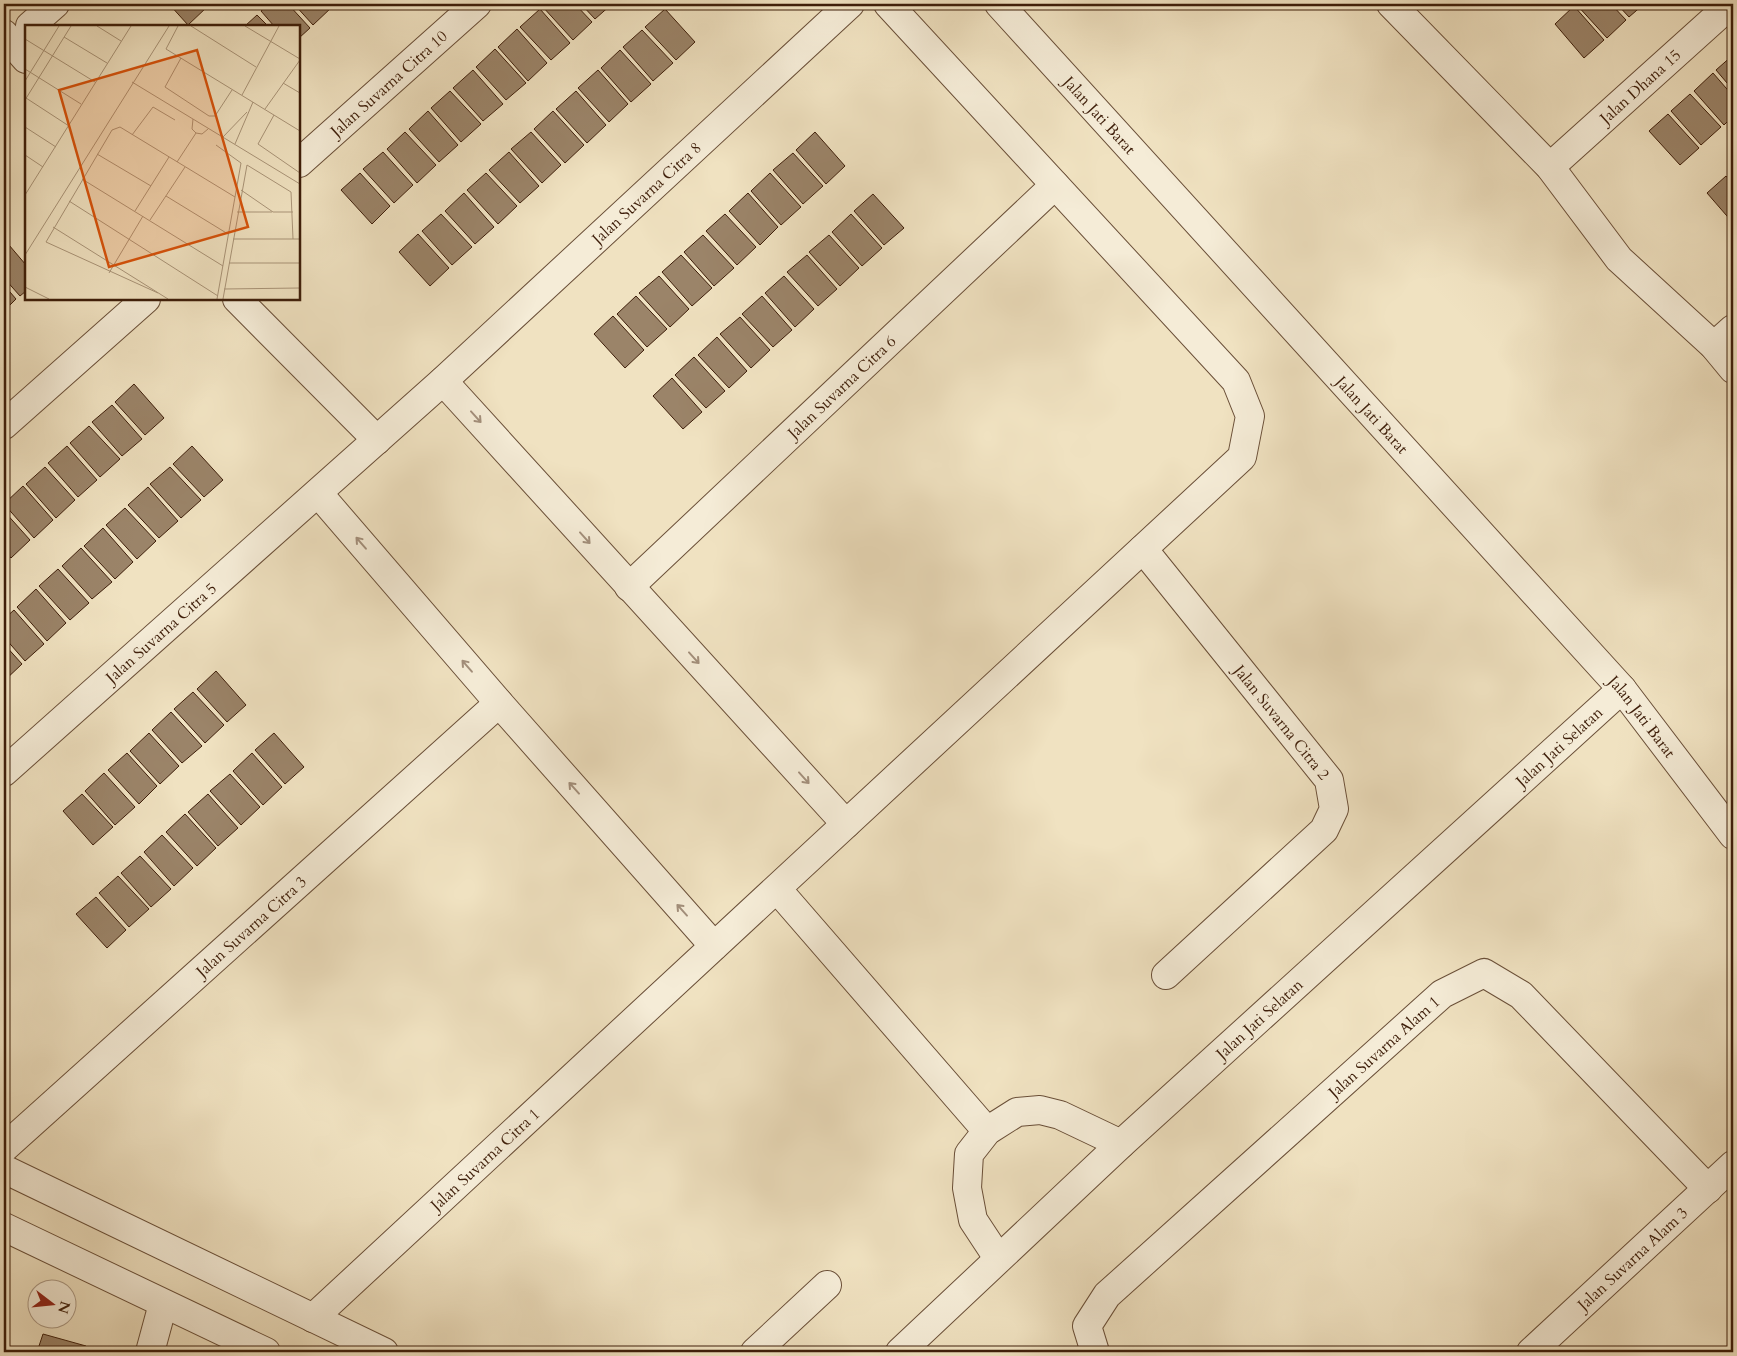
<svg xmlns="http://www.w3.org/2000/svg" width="1737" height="1356" font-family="Cardo,serif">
<rect width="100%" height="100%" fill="#f0e2c1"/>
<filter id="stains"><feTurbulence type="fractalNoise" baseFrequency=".004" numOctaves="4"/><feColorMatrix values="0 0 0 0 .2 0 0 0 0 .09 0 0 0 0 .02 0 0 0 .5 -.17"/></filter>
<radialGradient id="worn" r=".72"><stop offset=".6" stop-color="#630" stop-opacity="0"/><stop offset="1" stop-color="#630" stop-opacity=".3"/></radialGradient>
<!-- building -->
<g fill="#9b8469" stroke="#3e1e0a">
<polygon points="169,4 204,4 207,7 188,25"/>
<polygon points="269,4 288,4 310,28 299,38 299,26 274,26 261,11"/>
<polygon points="294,4 329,4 332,7 313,25"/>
<polygon points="545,4 575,4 592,22 573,40 542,6"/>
<polygon points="581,4 612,4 595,19"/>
<polygon points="1576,4 1611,4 1626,20 1607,38"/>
<polygon points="1617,4 1644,4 1629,17"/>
<polygon points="1574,6 1604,40 1584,58 1555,24"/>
<polygon points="540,9 570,43 551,60 520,27"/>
<polygon points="665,9 695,42 676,60 645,27"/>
<polygon points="257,15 268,26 245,26"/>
<polygon points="517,29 547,63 528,81 498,47"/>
<polygon points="642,30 673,63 653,81 623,47"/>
<polygon points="495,49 526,83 506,100 476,67"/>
<polygon points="620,50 651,84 631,102 601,68"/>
<polygon points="1733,55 1733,90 1716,70"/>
<polygon points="473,70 503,104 483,121 453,88"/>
<polygon points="598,70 628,104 609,122 578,88"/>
<polygon points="1713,73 1733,96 1733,116 1724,125 1694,91"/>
<polygon points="450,91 481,124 461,142 431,108"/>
<polygon points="576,91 606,125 587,143 556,109"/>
<polygon points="1690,94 1721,127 1701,145 1671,111"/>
<polygon points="428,111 458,145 439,162 409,129"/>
<polygon points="553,111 584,145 565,163 534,129"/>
<polygon points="1668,114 1699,148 1680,165 1649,131"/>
<polygon points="405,132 436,165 417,183 387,149"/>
<polygon points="531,132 561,165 542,183 511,149"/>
<polygon points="815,132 845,166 826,184 796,150"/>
<polygon points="383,152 413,185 394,203 363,169"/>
<polygon points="509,152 539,186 520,203 489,170"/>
<polygon points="793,153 823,186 803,204 773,170"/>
<polygon points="360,173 390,206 372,224 341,190"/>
<polygon points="486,173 517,206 498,224 467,190"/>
<polygon points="770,173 801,207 781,225 751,191"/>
<polygon points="1726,176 1733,184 1733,223 1707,193"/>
<polygon points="464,193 494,227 475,244 445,211"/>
<polygon points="748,193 778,227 760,245 729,211"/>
<polygon points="873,194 904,228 884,245 854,211"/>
<polygon points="441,214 472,247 452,265 422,231"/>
<polygon points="725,214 756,247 737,265 706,231"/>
<polygon points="851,214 882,248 862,266 832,232"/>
<polygon points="418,234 449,268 430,286 399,252"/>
<polygon points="703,235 734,268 714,286 684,252"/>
<polygon points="829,235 859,268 840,286 809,252"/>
<polygon points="9,245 26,265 26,291 20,296 4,278 4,250"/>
<polygon points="681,255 712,288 692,306 662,272"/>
<polygon points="807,255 837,289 818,306 787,272"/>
<polygon points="659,276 689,309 670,327 639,293"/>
<polygon points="784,276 814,309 795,327 765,293"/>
<polygon points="4,285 16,299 4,311"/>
<polygon points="636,296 667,329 647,347 617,314"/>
<polygon points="762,296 792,330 773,347 742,314"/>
<polygon points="613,316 644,350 625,368 594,334"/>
<polygon points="740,317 770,350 751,368 720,334"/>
<polygon points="717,337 747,371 729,388 698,355"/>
<polygon points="694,357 725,391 706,408 675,375"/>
<polygon points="672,378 702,412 683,429 653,396"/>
<polygon points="134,384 164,418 145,435 115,402"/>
<polygon points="112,405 142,439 122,456 92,422"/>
<polygon points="89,426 120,459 100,477 70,443"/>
<polygon points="67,446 97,480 78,497 48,463"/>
<polygon points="192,446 223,480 204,497 173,464"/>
<polygon points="45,467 75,500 56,518 26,484"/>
<polygon points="170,467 201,500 181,518 150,484"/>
<polygon points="23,486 53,520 34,538 4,504"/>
<polygon points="148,487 178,521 159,538 128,505"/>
<polygon points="125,508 156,541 137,559 106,525"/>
<polygon points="4,511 30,540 11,558 4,550"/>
<polygon points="103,528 133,562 115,579 84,546"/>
<polygon points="81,548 112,582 92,599 62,566"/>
<polygon points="58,569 89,603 70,620 39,586"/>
<polygon points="36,589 66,623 47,641 17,607"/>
<polygon points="14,610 44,644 25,661 4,637 4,619"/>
<polygon points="4,644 22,664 4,681"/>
<polygon points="216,671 246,705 227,722 197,689"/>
<polygon points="193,692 224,725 205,743 174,709"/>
<polygon points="171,712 202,746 182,763 152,730"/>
<polygon points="149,733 179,766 160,784 130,751"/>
<polygon points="274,733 304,767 285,784 255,750"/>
<polygon points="127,753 157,786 139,804 108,770"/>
<polygon points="252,753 282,787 263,805 233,771"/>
<polygon points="104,773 135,807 115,825 85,791"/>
<polygon points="230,774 260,807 241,825 210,791"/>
<polygon points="82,794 113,827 93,845 63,811"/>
<polygon points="208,794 238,828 218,846 188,812"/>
<polygon points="185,814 216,848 197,866 166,832"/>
<polygon points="162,835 193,868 174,886 144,852"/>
<polygon points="140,856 171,889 151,907 121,873"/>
<polygon points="118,876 149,909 129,927 99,893"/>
<polygon points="96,897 126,930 107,948 76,914"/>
<polygon points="43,1334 86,1346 84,1352 37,1352"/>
</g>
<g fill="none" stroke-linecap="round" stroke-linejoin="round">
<!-- street casing -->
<g stroke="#6a4f38" stroke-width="30">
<g id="street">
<path id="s1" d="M999 4 1622 689 1733 835"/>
<polyline points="1391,4 1550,167 1619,259 1714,346 1733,369"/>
<polyline points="30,26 55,4"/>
<polyline points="4,34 26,59"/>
<path id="s2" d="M299 163 477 4"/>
<path id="s3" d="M1550 167 1731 4"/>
<polyline points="237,299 377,440"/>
<polyline points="1714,346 1733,329"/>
<polyline points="443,381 846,824"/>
<polyline points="4,425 146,299"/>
<polyline points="318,493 499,703 714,946"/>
<path id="s4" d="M1143 549 1329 780 1334 809 1324 830 1166 975"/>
<path id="s5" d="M629 587 1055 185"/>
<path id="s6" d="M4 772 443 381 850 4"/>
<polyline points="777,889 987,1131"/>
<path id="s7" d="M4 1148 499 703"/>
<polyline points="4,1169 384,1352"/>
<polyline points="4,1227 266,1352"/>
<polyline points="998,1258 973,1220 967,1188 969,1154 987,1131 1017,1112 1040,1110 1060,1115 1121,1144"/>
<path id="s8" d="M313 1318 1242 457 1250 416 1236 381 888 4"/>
<polyline points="150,1352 163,1304"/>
<polyline points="755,1352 827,1285"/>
<path id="s9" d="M900 1352 1121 1144 1622 689"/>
<path id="s10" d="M1095 1352 1087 1326 1107 1295 1442 994 1484 973 1521 995 1708 1189"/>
<path id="s11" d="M1531 1352 1733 1165"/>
</g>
</g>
<!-- street -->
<use href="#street" stroke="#f5ecd7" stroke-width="28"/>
</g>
<!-- one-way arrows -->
<defs><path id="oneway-shaft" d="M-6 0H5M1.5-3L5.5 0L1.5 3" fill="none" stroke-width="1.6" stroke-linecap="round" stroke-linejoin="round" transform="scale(1.25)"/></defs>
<g stroke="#a38f7b">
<use href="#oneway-shaft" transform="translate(476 417) rotate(48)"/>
<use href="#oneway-shaft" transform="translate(585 538) rotate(48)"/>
<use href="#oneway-shaft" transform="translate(361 543) rotate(-131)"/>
<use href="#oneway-shaft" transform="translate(694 658) rotate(48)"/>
<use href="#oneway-shaft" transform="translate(467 666) rotate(-131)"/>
<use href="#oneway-shaft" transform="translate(804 778) rotate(48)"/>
<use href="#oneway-shaft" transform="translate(574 788) rotate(-132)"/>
<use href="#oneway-shaft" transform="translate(682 910) rotate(-132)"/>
</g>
<g text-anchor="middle" stroke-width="5" stroke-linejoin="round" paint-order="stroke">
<!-- street labels -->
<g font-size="16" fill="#3e1e0a" stroke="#f5ecd7">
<text dy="6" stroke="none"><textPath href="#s2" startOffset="120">Jalan Suvarna Citra 10</textPath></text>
<text dy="6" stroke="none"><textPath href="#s3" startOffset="121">Jalan Dhana 15</textPath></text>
<text dy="6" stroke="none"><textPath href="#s1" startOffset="150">Jalan Jati Barat</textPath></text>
<text dy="6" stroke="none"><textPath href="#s6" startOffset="865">Jalan Suvarna Citra 8</textPath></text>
<text dy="6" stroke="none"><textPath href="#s5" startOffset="292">Jalan Suvarna Citra 6</textPath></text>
<text dy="6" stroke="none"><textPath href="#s1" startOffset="555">Jalan Jati Barat</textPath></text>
<text dy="6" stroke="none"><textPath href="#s6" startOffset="210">Jalan Suvarna Citra 5</textPath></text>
<text dy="6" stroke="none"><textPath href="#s1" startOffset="960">Jalan Jati Barat</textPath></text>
<text dy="6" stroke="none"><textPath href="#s4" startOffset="222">Jalan Suvarna Citra 2</textPath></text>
<text dy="6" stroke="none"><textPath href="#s9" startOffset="895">Jalan Jati Selatan</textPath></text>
<text dy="6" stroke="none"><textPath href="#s7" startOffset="332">Jalan Suvarna Citra 3</textPath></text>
<text dy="6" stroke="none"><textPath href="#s9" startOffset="490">Jalan Jati Selatan</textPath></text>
<text dy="6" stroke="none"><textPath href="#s10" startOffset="436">Jalan Suvarna Alam 1</textPath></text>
<text dy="6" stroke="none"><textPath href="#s8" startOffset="234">Jalan Suvarna Citra 1</textPath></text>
<text dy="6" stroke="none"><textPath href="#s11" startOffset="138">Jalan Suvarna Alam 3</textPath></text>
</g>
</g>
<!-- overview -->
<g transform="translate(25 25)">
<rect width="275" height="275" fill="#f0e2c1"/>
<path fill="none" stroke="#a99478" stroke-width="1" d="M72 1 96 16M153 1 141 24 275 106M166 1 231 42M220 1 275 34M39 12 82 38M0 14 70 57M156 33 140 62 184 91H190L207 65M0 44 56 79M0 56 34 1M107 57 275 159M258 58 275 68M217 70 254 1M1 73 44 101M0 75 46 1M240 84 275 35M249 90 233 119 275 148M168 94 167 104 171 108 177 109 183 104M0 102 31 122M107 110 128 82 150 95M198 112 222 87M210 119 228 77M191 120 216 138 192 274M72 129 126 161M0 130 18 142M152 137 171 108M57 154 198 241M216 165 248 187H268M0 170 106 1M141 171 203 209M44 176 193 271M110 186 144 132M212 187H247M125 195 160 142M28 202 143 274M208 214H275M0 230 144 1M204 238H275M84 248 118 191M0 262 24 274M199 264 275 263M133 268 21 217 87 105 95 102 210 172M198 274 222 140 266 167 268 214"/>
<path fill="#d7530c" fill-opacity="0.15" stroke="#d7530c" stroke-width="2.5" d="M172 25 223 202 84 242 34 65Z"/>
<rect width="275" height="275" fill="none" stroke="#3e1e0a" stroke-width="2.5"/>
</g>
<!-- margin -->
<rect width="1737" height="1356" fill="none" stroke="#f0e2c1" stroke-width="20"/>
<rect x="5" y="5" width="1727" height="1346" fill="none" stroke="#3e1e0a" stroke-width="2.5"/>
<rect x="10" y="10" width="1717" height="1336" fill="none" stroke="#3e1e0a"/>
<!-- north arrow -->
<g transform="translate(52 1304) rotate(106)"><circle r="24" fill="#f5ecd7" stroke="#ac9a85"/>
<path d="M0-4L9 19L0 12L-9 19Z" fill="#8f2418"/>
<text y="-8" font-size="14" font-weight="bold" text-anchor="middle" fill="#3e1e0a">N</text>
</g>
<rect width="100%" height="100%" filter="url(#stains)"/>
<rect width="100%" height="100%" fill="url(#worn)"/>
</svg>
